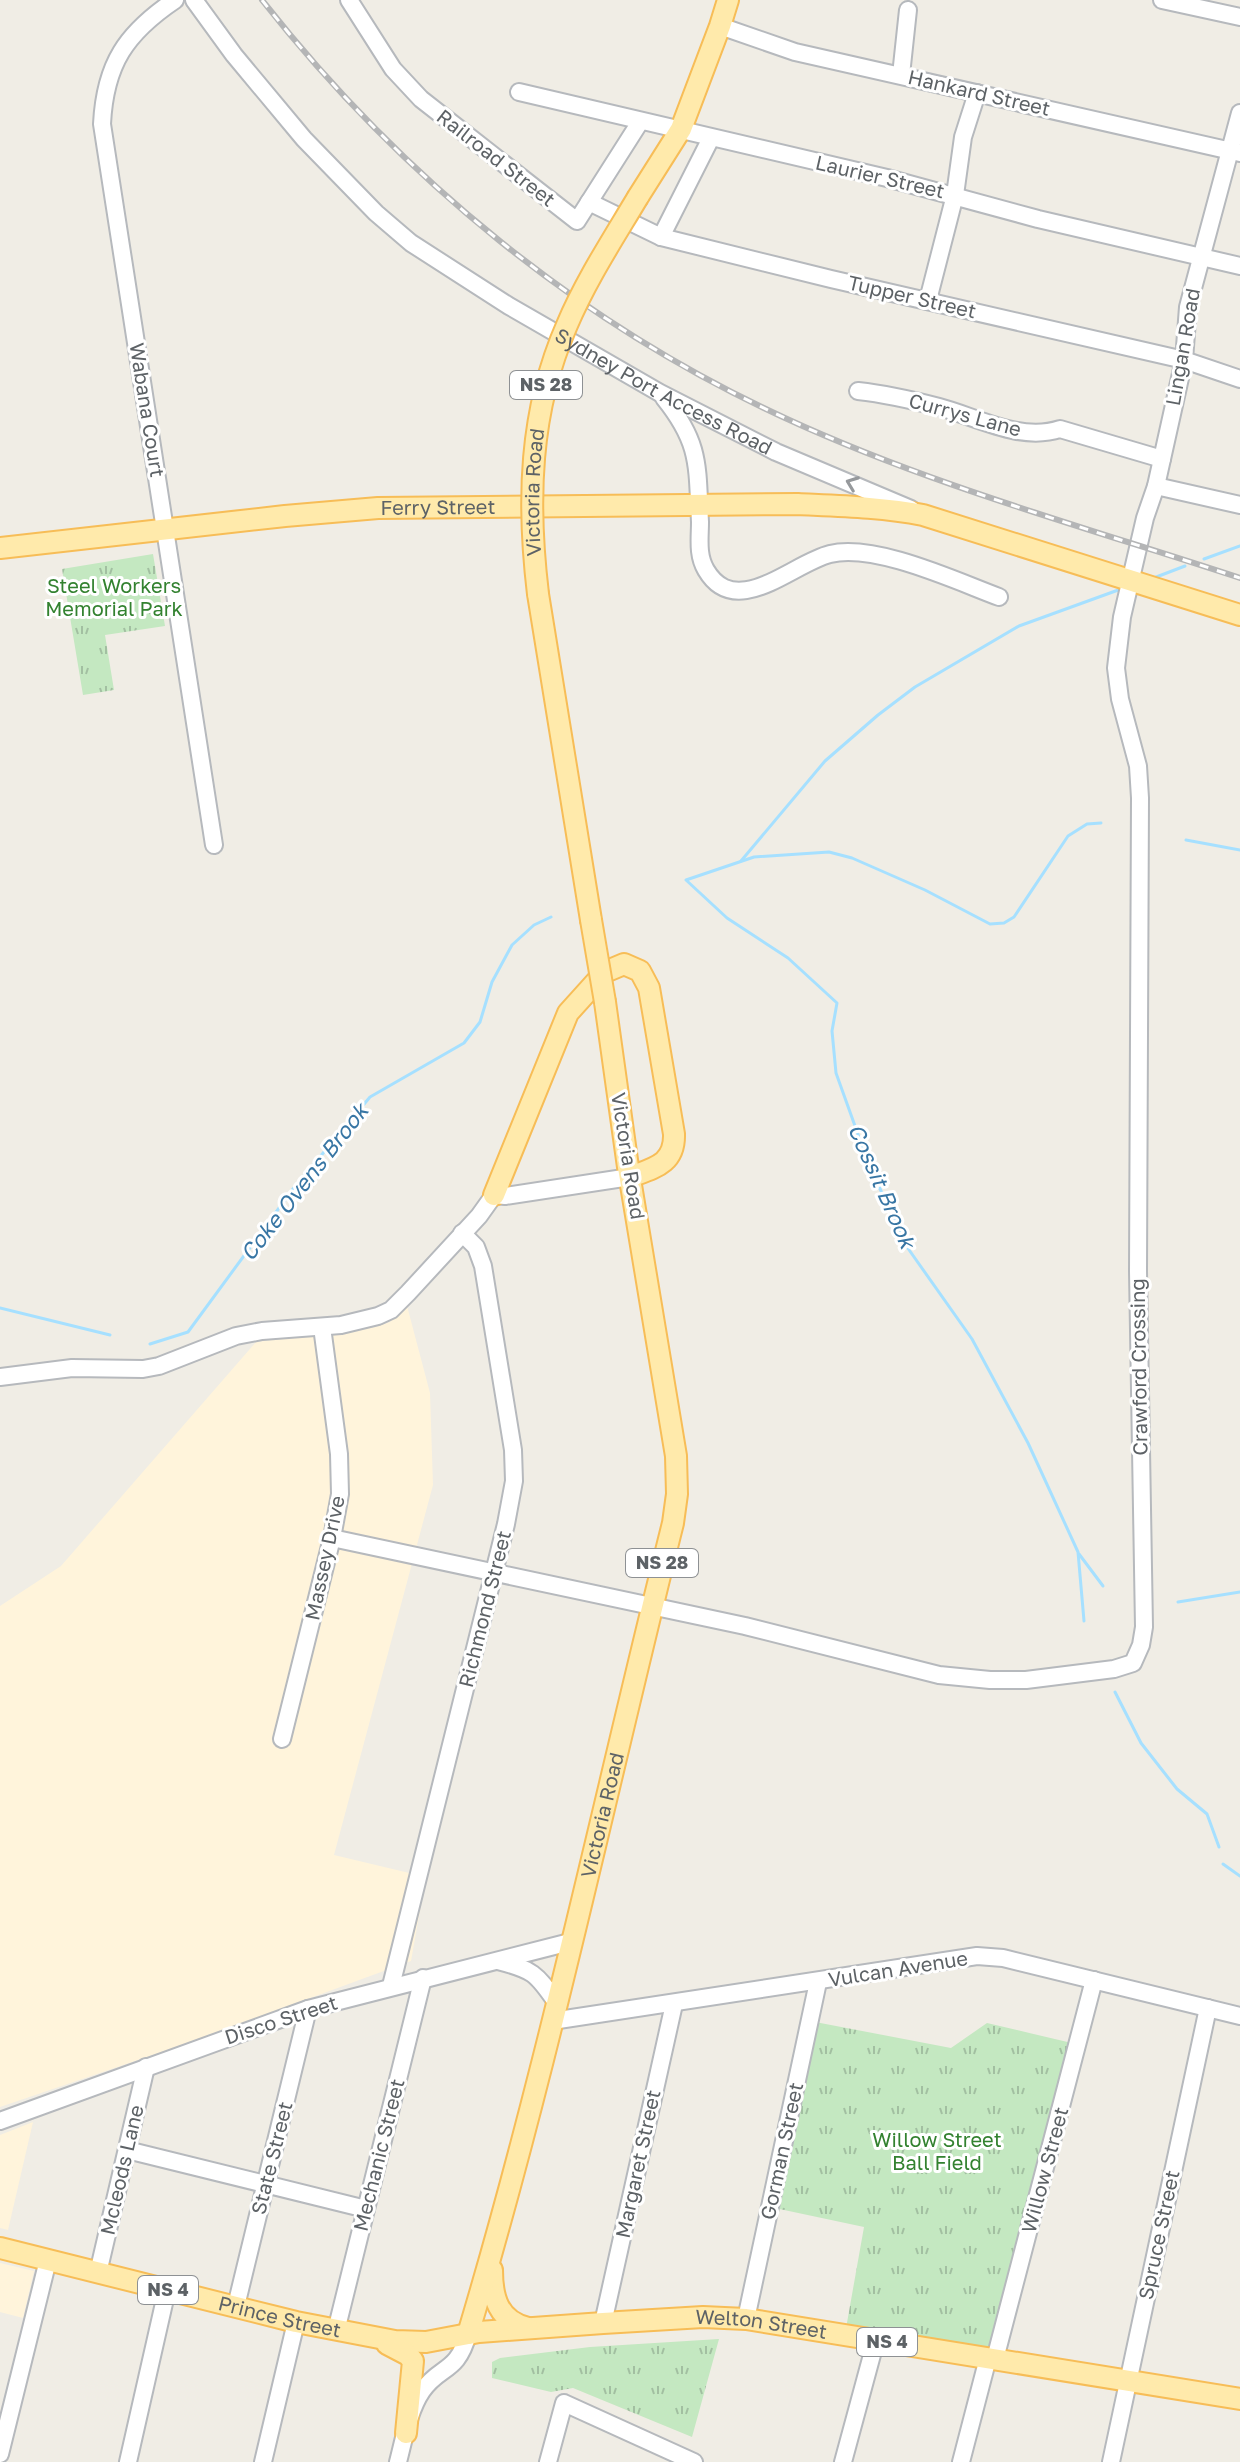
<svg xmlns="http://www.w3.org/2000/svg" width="1240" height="2462" font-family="'Golos Text',sans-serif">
<defs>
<pattern id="park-tufts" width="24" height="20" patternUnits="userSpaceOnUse" patternTransform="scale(2)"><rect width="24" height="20" fill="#c4e8c1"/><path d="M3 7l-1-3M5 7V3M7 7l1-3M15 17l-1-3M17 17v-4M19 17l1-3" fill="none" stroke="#a2bfa1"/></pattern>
</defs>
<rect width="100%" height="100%" fill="#f0ede5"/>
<!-- commercial -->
<g fill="#fff4db">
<polygon points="406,1302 430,1393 433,1485 334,1855 426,1877 411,1961 185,2044 0,2107 0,1606 61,1566 256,1342 375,1327 390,1322"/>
<polygon points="33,2122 8,2230 0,2228 0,2135"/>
<polygon points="0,2263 34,2271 23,2318 0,2312"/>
</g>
<!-- park -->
<g fill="url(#park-tufts)">
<polygon points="153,554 165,626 105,635 114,690 83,695 62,569"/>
<polygon points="810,2021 951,2048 987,2023 1076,2044 987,2359 845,2334 864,2227 770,2207"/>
<polygon points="719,2339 692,2437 573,2388 551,2392 492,2378 492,2362 500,2358 590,2347"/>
</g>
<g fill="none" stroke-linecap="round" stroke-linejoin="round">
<!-- stream -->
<g stroke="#a6e0ff" stroke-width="3">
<polyline points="1204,559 1240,546"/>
<polyline points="1151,579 1185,566"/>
<polyline points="1186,840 1240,850"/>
<polyline points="741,861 825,761 878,715 915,687 1019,626 1121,589"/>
<polyline points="0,1308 110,1335"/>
<polyline points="150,1344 188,1332 293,1189 370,1097 464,1043 480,1022 492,982 512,945 534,925 551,917"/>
<polyline points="1079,1554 1103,1586"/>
<polyline points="1178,1602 1240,1592"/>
<polyline points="1084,1621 1078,1552 1028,1443 972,1339 907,1247 869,1165 836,1073 832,1031 837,1003 788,958 727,918 686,880 754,857 829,852 852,858 925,890 990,924 1004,923 1014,917 1068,836 1087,824 1101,823"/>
<polyline points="1115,1692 1141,1743 1177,1789 1207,1814 1219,1847"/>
<polyline points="1223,1864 1240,1876"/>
</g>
<!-- minor casing -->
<g stroke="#b6b9bd" stroke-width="20">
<g id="minor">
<path d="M175 0C126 33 105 64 102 124L214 845"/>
<path id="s1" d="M194 0 234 55 304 139 376 213 411 243 509 306 660 393 776 452 911 509"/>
<polyline points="349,0 393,69 421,99 577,221 640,122"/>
<polyline points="1162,0 1240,17"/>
<polyline points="720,26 795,52 1240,153"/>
<polyline points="901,75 908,10"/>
<polyline points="519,92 887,178 1038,219 1240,266"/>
<polyline points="589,202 661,237 831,279 1184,360 1240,379"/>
<polyline points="661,237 711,138"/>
<polyline points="928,300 955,195 963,137 977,93"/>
<path d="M858 391C885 394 912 400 939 407 977 417 1020 442 1060 429L1162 459"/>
<path d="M664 398C701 444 697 466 700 522 700 538 697 555 706 570 736 621 793 563 830 554 875 543 956 581 999 597"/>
<polyline points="1156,486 1240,505"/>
<polyline points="0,1377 72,1368 143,1369 159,1366 236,1336 262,1331 341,1325 378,1316 391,1310 408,1293 479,1216 494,1195 505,1196 630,1177"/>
<polyline points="332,1538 745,1626 939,1675 990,1680 1026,1680 1114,1669 1133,1663 1141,1645 1144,1627 1138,1271 1140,798 1138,766 1120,699 1116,668 1122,617 1145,518 1156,486 1184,360 1188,307 1240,113"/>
<polyline points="282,1739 332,1538 340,1494 339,1454 322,1327"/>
<path d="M498 1961C533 1970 536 1973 556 2002"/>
<polyline points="391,1986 506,1524 514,1481 513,1450 483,1266 476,1247 462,1233"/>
<polyline points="552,2021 977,1956 1003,1958 1240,2016"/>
<polyline points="0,2121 308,2009 570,1942"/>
<polyline points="127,2150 366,2209"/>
<polyline points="98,2273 146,2067"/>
<polyline points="236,2306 308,2009"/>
<polyline points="746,2319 818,1982"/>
<polyline points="603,2323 674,2004"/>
<polyline points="336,2331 423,1978"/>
<polyline points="995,2359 1094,1980"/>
<polyline points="0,2454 48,2260"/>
<polyline points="128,2462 167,2290"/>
<polyline points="263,2462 296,2322"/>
<path d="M398 2462C404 2439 409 2410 422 2391 440 2365 457 2374 468 2334"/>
<polyline points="548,2462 564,2403 694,2462"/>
<polyline points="843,2462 876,2340"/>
<polyline points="961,2462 988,2358"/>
<polyline points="1111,2462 1208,2008"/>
</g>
</g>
<!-- major casing -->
<g stroke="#f7bd57" stroke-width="24">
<g id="major">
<polyline points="638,197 681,129 720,26 728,0"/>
<path id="s2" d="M0 548 285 516 378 508 798 504C840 506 882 507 923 515L1240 615"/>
<polyline points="538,594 591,920"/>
<path d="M494 1195 568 1013 605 972 624 964 640 971 649 988 674 1134C675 1164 654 1168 630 1177"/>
<path id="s3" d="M0 2248 296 2322 395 2341 426 2342 479 2332 603 2323 703 2317 746 2319 1240 2399"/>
<path d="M492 2270C492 2297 498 2321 528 2328"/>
<path id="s4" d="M468 2334C548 2067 605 1794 673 1523L677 1494 676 1456 628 1167 605 1002"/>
<polyline points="387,2344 408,2355 413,2361 406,2433"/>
</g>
</g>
<!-- minor -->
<use href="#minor" stroke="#fff" stroke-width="16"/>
<!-- major -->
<use href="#major" stroke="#ffeaab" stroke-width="20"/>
<!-- rail casing -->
<g stroke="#b4b5b6" stroke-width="6">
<path id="rail" d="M262 0C401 177 580 324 785 418 930 485 1088 528 1240 578"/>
</g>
<!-- rail -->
<use href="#rail" stroke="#fff" stroke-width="3" stroke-dasharray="9" stroke-linecap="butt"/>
<!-- major-bridge casing -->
<g stroke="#f7bd57" stroke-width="24" stroke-linecap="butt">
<g id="major-bridge">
<path id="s5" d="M538 594C527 502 529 411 567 325 586 280 613 239 638 197"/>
<polyline points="591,920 605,1002"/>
</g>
</g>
<!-- major-bridge -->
<use href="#major-bridge" stroke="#ffeaab" stroke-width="20"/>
</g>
<!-- one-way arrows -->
<defs><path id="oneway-chevron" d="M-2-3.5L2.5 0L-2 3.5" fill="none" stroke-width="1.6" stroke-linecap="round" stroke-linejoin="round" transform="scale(2)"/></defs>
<use stroke="#96999c" href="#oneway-chevron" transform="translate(852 483) rotate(-159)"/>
<g text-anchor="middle" stroke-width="6" stroke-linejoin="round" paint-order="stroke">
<!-- shield labels -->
<g fill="#fff" stroke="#8e9194" stroke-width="2">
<rect x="510" y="371" width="72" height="28" rx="6"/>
<rect x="626" y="1549" width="72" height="28" rx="6"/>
<rect x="138" y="2276" width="60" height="28" rx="6"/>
<rect x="857" y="2328" width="60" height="28" rx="6"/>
</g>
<g font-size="18" font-weight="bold" fill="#5d6266">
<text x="546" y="391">NS 28</text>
<text x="662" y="1569">NS 28</text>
<text x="168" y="2296">NS 4</text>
<text x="887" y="2348">NS 4</text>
</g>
<!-- street labels -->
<g font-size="20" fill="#5d6266" stroke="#fff">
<text transform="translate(979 93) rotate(13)" y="7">Hankard Street</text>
<text transform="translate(496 158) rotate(38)" y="7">Railroad Street</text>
<text transform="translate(880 177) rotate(13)" y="7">Laurier Street</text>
<text transform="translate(912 297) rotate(13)" y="7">Tupper Street</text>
<text transform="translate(1183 347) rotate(-80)" y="7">Lingan Road</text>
<text dy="7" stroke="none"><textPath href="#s1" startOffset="620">Sydney Port Access Road</textPath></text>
<text transform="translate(147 410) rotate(81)" y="7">Wabana Court</text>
<text transform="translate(965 415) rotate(15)" y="7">Currys Lane</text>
<text dy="7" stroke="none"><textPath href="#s5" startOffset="102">Victoria Road</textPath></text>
<text dy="7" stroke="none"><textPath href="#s2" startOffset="440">Ferry Street</textPath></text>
<text transform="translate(628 1156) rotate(81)" y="7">Victoria Road</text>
<text transform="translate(1139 1367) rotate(-91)" y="7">Crawford Crossing</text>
<text transform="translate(325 1558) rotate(-78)" y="7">Massey Drive</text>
<text transform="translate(485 1609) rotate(-76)" y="7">Richmond Street</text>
<text dy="7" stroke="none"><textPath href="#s4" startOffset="536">Victoria Road</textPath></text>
<text transform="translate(898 1969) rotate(-9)" y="7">Vulcan Avenue</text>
<text transform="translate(281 2020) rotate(-18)" y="7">Disco Street</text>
<text transform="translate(782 2151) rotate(-78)" y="7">Gorman Street</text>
<text transform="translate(379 2155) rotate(-76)" y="7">Mechanic Street</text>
<text transform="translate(272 2158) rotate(-76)" y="7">State Street</text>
<text transform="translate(638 2164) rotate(-78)" y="7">Margaret Street</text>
<text transform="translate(122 2170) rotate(-77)" y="7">Mcleods Lane</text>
<text transform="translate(1045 2170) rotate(-75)" y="7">Willow Street</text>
<text transform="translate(1159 2235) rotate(-78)" y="7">Spruce Street</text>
<text dy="7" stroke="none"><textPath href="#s3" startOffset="288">Prince Street</textPath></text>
<text dy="7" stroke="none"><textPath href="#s3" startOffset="774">Welton Street</textPath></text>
</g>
<!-- park labels -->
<g font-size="20" fill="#338230" stroke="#fff">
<text x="114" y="593">Steel Workers<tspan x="114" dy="23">Memorial Park</tspan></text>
<text x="937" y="2147">Willow Street<tspan x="937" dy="23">Ball Field</tspan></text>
</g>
<!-- water labels -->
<g font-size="22" font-style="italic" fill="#3876a4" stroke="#fff">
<text transform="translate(304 1182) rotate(-52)" y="8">Coke Ovens Brook</text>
<text transform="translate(882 1186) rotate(66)" y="8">Cossit Brook</text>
</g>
</g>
</svg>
